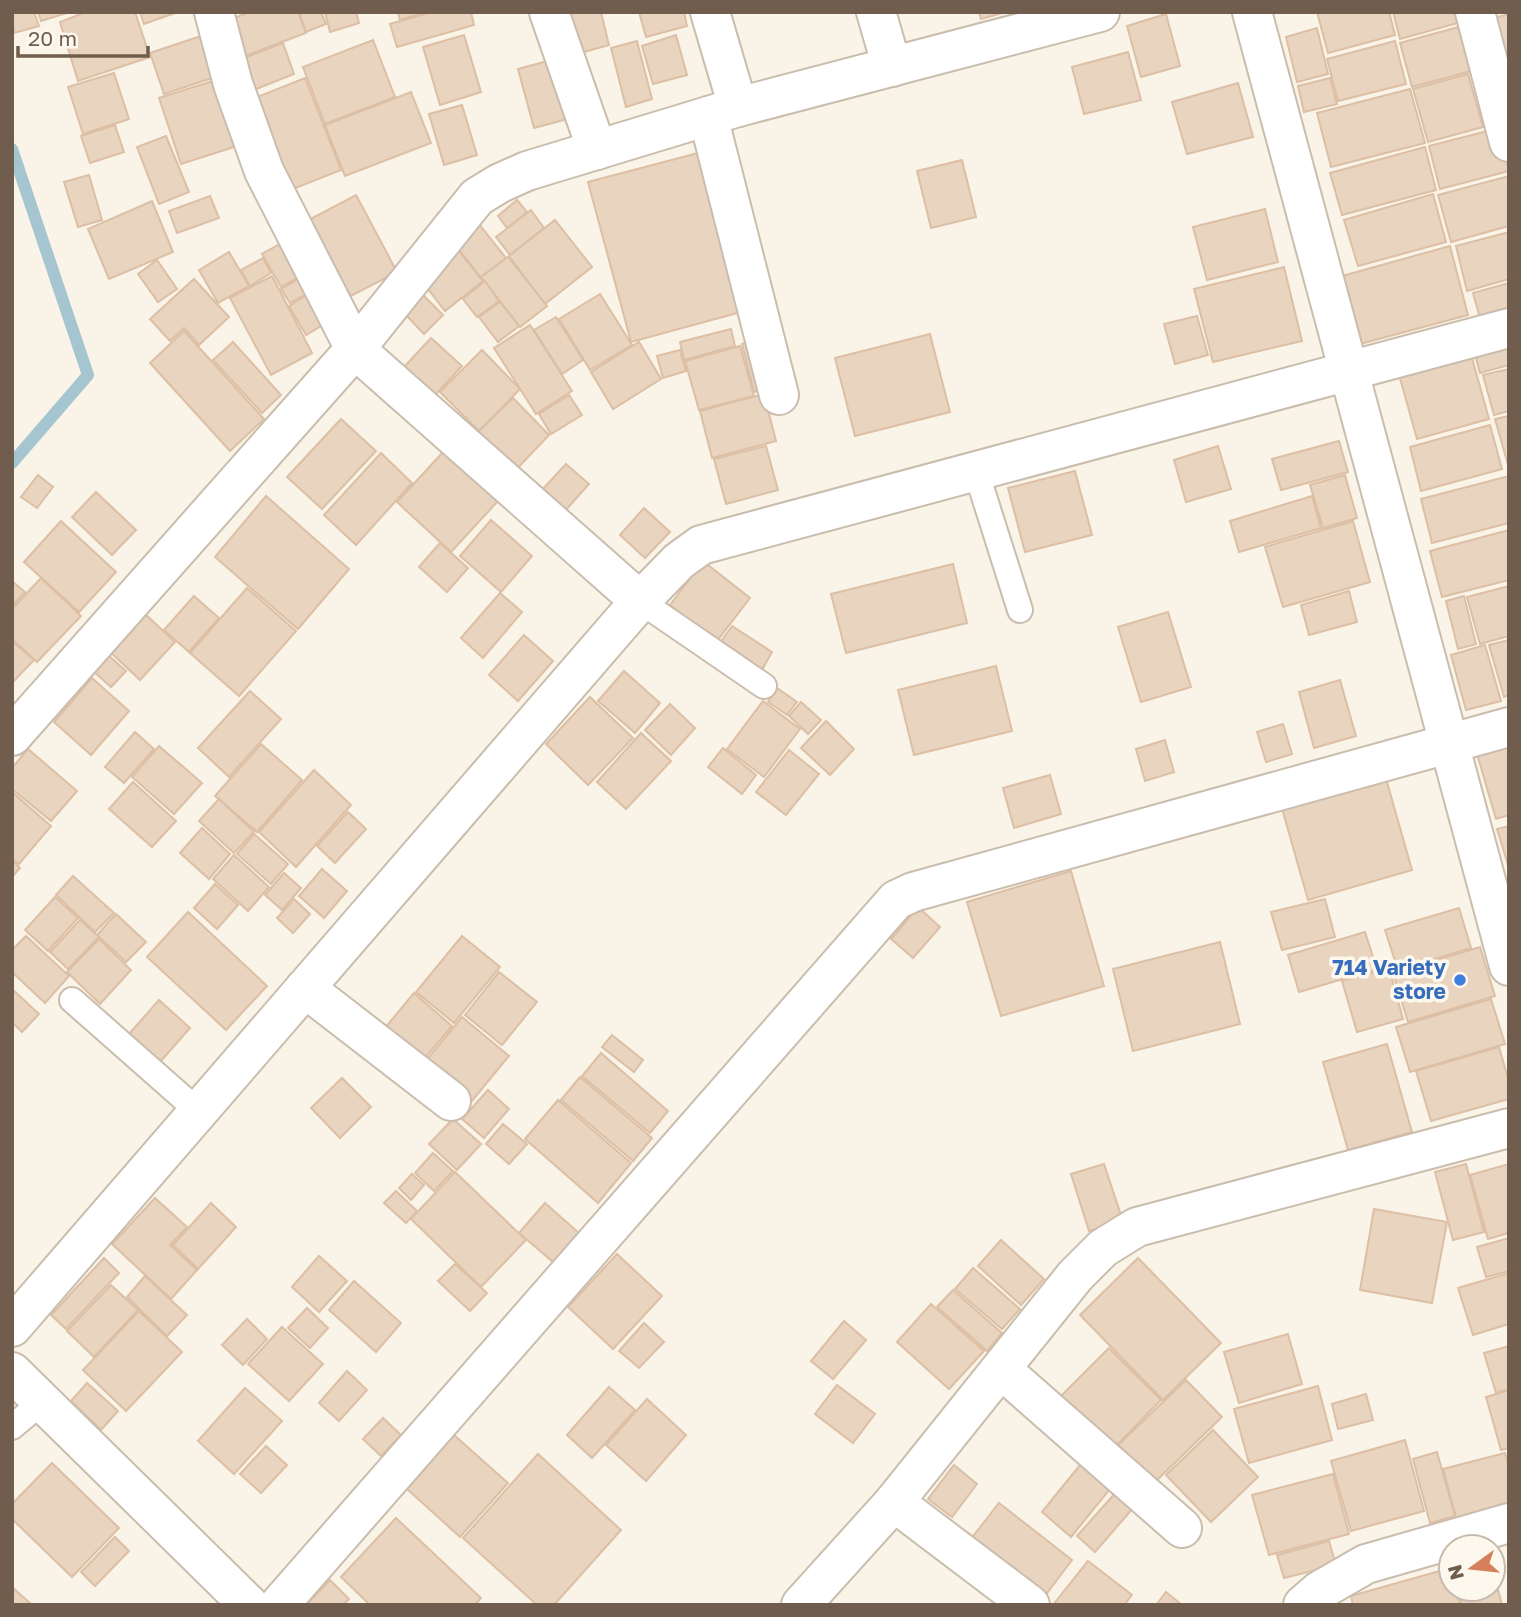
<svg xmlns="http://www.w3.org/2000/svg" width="1521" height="1617" font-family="'Golos Text',sans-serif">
<rect width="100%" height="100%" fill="#f9f4e7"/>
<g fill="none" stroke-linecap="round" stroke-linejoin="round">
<!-- stream -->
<polyline stroke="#a5c6d1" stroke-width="12" points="12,149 88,375 12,463"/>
</g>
<!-- building -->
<g fill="#e9d4c0" stroke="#dcbfa4" stroke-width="2">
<polygon points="12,12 34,12 39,26 14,33"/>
<polygon points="38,12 67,12 67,13 41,21"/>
<polygon points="86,12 135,12 150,57 78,81 60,22"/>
<polygon points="140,12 178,12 144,24"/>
<polygon points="250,12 298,12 306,33 237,59 223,22"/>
<polygon points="299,12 321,12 326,24 306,32"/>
<polygon points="325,12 356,12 359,23 330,32"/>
<polygon points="398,12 428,12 400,20"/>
<polygon points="431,12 471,12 474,25 397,47 390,24"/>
<polygon points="578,12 601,12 609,45 573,55 563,16"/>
<polygon points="639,12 684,12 687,26 646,37"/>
<polygon points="979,12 1006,12 981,19"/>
<polygon points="1317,12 1389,12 1395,35 1328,53"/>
<polygon points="1393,12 1470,12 1472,19 1400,39"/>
<polygon points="1166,14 1180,66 1141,77 1127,26"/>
<polygon points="1509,14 1509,61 1502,63 1490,19"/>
<polygon points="1473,23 1486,67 1412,87 1400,43"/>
<polygon points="1317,28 1328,74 1297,82 1286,37"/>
<polygon points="207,34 221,75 164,94 150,53"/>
<polygon points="464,35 481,92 440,105 423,47"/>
<polygon points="676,35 687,75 653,84 642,46"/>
<polygon points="373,40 395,97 325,124 303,67"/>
<polygon points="637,41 652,99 626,107 611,48"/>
<polygon points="1395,41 1406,84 1338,101 1327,59"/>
<polygon points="283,43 294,74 246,93 234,62"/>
<polygon points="1128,52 1141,100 1084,114 1072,67"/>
<polygon points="559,58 575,117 534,128 518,69"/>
<polygon points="114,73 129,119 83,134 68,87"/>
<polygon points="1468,74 1483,127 1428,142 1413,89"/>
<polygon points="305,78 341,170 283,193 247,101"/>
<polygon points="1330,78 1337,104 1304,112 1298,86"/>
<polygon points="219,79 240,145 181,164 159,98"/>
<polygon points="1238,83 1253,137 1187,154 1172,102"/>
<polygon points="1410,89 1425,143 1331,167 1317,113"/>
<polygon points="411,92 431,143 345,176 325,125"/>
<polygon points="462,105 477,155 444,165 429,114"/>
<polygon points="115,125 124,152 90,163 81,136"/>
<polygon points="1499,128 1509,171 1440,189 1429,146"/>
<polygon points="166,136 189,192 159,204 137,147"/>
<polygon points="1425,147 1436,190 1342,215 1330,173"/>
<polygon points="698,153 741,312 631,342 588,182"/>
<polygon points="962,160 976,217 931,228 917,171"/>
<polygon points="89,175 102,220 78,227 64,182"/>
<polygon points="1509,176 1509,226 1451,242 1438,195"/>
<polygon points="1433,194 1446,242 1358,266 1344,220"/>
<polygon points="356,195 397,272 345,299 305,222"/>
<polygon points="210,196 219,218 177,233 169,211"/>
<polygon points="517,200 527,212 507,228 498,216"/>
<polygon points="152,201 173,252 109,279 88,229"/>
<polygon points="1265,209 1278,262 1207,280 1193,227"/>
<polygon points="531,210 544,228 510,255 496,237"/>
<polygon points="555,220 592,267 545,304 509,256"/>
<polygon points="479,224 506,258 481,278 454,243"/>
<polygon points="1509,232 1509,279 1467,291 1456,246"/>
<polygon points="287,240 305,274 281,287 262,254"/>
<polygon points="1450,246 1468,315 1360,344 1342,276"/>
<polygon points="458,250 483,281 445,311 421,280"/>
<polygon points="229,252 249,286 218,303 199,270"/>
<polygon points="508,257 547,306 520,327 481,277"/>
<polygon points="263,258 271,273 250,286 241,270"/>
<polygon points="157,260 177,289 158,302 138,274"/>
<polygon points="1284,267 1302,341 1213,362 1194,289"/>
<polygon points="272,276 312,353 271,375 230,298"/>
<polygon points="304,276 313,290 290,303 281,289"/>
<polygon points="194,279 229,317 199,345 184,328 170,341 150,319"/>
<polygon points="485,281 499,301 477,317 463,299"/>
<polygon points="1509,283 1509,317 1482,325 1473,293"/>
<polygon points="308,294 326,323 306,335 289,306"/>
<polygon points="422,294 443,315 424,334 403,312"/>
<polygon points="600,294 632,345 590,370 559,319"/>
<polygon points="500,302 519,326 498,342 479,317"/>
<polygon points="1197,316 1208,355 1175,364 1164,324"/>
<polygon points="556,317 583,360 562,374 534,330"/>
<polygon points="530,325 572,391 536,414 494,348"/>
<polygon points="731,329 735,346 684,360 680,342"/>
<polygon points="184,331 264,419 230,451 150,363"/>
<polygon points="930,334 950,412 855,436 835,358"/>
<polygon points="1509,337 1509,365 1480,373 1473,347"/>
<polygon points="431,338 462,366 435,395 404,367"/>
<polygon points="760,339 772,388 754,392 742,344"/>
<polygon points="233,342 281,395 262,413 213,360"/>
<polygon points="639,342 661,379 613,409 591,372"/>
<polygon points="740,346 754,396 699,410 685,361"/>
<polygon points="482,350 520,389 479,431 440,392"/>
<polygon points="680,350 686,371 663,378 657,356"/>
<polygon points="1470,351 1489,419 1417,439 1398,371"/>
<polygon points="1509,369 1509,411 1494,415 1483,375"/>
<polygon points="764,394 776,441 712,458 700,411"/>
<polygon points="569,395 582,415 551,434 539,414"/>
<polygon points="513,398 549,435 512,474 474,436"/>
<polygon points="1509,416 1509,465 1508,465 1495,419"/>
<polygon points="341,419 376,451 322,509 287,477"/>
<polygon points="1490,425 1502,469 1421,491 1410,447"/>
<polygon points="1339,441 1348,472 1281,490 1272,459"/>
<polygon points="766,446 778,490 726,504 714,459"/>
<polygon points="1218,446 1231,489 1186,502 1174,460"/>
<polygon points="444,451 498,501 451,552 397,502"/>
<polygon points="381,453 412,483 356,545 324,515"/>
<polygon points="566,464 589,484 564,512 541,491"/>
<polygon points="1075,471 1092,535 1025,552 1008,488"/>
<polygon points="38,475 53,487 37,508 21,497"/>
<polygon points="1345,475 1357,518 1323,528 1310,485"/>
<polygon points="1509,476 1509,523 1432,543 1421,499"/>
<polygon points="96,492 136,530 112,555 72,517"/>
<polygon points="266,496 349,569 298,629 215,557"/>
<polygon points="1312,496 1321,528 1239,552 1230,521"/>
<polygon points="644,508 670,532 645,558 620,535"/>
<polygon points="491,520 532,556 501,592 460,556"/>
<polygon points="61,521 116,572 79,612 24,562"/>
<polygon points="1353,521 1370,582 1283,607 1265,547"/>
<polygon points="1509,530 1509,580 1442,597 1430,551"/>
<polygon points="440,543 468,568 447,592 419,567"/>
<polygon points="703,561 750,598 717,641 670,605"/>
<polygon points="953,564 967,623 846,653 831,594"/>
<polygon points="41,578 81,616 37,662 12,639 12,609"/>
<polygon points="12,581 25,592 12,606"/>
<polygon points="1509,586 1509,636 1480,644 1467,597"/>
<polygon points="247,588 296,631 239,696 190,653"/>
<polygon points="1349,591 1357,622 1309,635 1301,605"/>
<polygon points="500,593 522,612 483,658 461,638"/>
<polygon points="194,596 219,618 189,652 164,630"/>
<polygon points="1464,596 1476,644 1458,649 1446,601"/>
<polygon points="142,611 175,642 140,680 107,649"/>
<polygon points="1168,612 1191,687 1141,702 1118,627"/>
<polygon points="732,626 772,652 762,670 720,643"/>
<polygon points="524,635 553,661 518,701 489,675"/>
<polygon points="1509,640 1509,695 1504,697 1489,645"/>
<polygon points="12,641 34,660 12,683"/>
<polygon points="1485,645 1501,701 1466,710 1451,655"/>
<polygon points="107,654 126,671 111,687 92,670"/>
<polygon points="996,666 1012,731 914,755 898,690"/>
<polygon points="624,671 660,703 635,733 598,701"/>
<polygon points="92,678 129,711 91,755 54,722"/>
<polygon points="1340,680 1356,736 1314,748 1299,692"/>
<polygon points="777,688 797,702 787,715 768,702"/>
<polygon points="250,691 281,719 229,777 198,748"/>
<polygon points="590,697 633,738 588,785 546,744"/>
<polygon points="763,701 800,729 764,777 727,749"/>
<polygon points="801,702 821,720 808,734 789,716"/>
<polygon points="670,704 695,728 671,755 645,730"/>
<polygon points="826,721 854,749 830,775 801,748"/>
<polygon points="1283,724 1292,754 1266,762 1257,732"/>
<polygon points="135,732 154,749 124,783 105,767"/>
<polygon points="641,733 671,761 626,809 597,782"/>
<polygon points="1509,737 1509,815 1496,819 1475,747"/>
<polygon points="1165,740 1174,772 1145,781 1136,749"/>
<polygon points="261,744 302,780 257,832 215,796"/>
<polygon points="159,746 202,783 174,814 132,777"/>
<polygon points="723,748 756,775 742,794 708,767"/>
<polygon points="28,749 77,791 51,821 12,789 12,768"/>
<polygon points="789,750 819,774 786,815 756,792"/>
<polygon points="314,770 351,805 296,867 259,832"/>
<polygon points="1050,775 1061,814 1014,828 1003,788"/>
<polygon points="1385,775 1412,870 1308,900 1281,805"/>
<polygon points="133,782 176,821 152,847 109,809"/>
<polygon points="12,792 51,826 19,864 12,859"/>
<polygon points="219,799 254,832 234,853 199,821"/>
<polygon points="348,812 366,829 335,863 317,846"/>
<polygon points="1509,826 1509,864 1508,865 1497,829"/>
<polygon points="202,828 230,854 209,879 180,853"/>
<polygon points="254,834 288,864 271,884 237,854"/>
<polygon points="234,855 269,887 248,911 213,879"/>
<polygon points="12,860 20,868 12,877"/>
<polygon points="322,869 347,891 324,918 299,896"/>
<polygon points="1071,871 1104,986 1001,1016 967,902"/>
<polygon points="284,873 301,888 282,910 265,895"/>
<polygon points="73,876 114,913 95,932 56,895"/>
<polygon points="215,884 238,905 217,929 194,908"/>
<polygon points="55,897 78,918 48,951 25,930"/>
<polygon points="294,899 310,914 293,933 277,918"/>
<polygon points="1325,899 1335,937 1282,950 1271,912"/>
<polygon points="918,907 940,927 913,958 891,939"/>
<polygon points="1459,908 1471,948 1398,970 1385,930"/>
<polygon points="188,912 267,986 226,1030 147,957"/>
<polygon points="116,914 146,942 126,962 97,935"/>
<polygon points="80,920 99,937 68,969 50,952"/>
<polygon points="1365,932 1377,969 1299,992 1288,955"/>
<polygon points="26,936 69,976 45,1003 12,972 12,950"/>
<polygon points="462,936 500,967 454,1023 416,992"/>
<polygon points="99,939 131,970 100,1004 67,972"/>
<polygon points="1220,942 1240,1024 1133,1051 1113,969"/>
<polygon points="1480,947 1495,996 1408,1022 1393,973"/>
<polygon points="1389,968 1403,1019 1357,1032 1342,981"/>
<polygon points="499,972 537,1002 502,1045 465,1015"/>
<polygon points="12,989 39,1014 22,1032 12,1022"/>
<polygon points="414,993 452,1026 418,1066 380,1034"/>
<polygon points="1491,999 1505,1044 1410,1072 1396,1027"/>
<polygon points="159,1000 190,1028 160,1062 129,1034"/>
<polygon points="462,1017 509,1056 471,1102 424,1063"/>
<polygon points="612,1035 643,1060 634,1072 602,1047"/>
<polygon points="1387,1044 1412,1132 1348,1150 1323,1062"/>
<polygon points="1499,1047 1509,1082 1509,1099 1431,1121 1416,1071"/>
<polygon points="601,1053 668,1111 650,1133 582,1076"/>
<polygon points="580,1077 652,1138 633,1161 561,1100"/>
<polygon points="342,1078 371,1107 340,1138 311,1108"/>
<polygon points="488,1090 509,1109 484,1138 462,1119"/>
<polygon points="558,1100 631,1163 598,1203 525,1139"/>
<polygon points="453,1119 481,1144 457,1170 429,1144"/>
<polygon points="503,1124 527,1144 509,1164 486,1144"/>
<polygon points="433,1153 453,1171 434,1191 415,1173"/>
<polygon points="1104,1164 1123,1221 1089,1231 1071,1174"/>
<polygon points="1466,1164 1484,1232 1453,1240 1435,1172"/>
<polygon points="1509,1164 1509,1233 1488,1239 1470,1175"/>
<polygon points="455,1172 526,1240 481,1287 411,1219"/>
<polygon points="412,1174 424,1185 411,1200 399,1188"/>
<polygon points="396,1191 417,1211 406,1223 384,1203"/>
<polygon points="155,1198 187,1227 170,1245 197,1270 171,1299 112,1244"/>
<polygon points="211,1203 236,1227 198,1269 173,1245"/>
<polygon points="545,1203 579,1233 553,1262 519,1233"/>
<polygon points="1374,1209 1447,1222 1432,1303 1360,1290"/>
<polygon points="1509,1238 1509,1271 1486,1277 1477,1247"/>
<polygon points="1001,1240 1044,1279 1021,1305 978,1266"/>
<polygon points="617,1254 662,1296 613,1349 568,1307"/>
<polygon points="319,1256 347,1281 319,1312 292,1287"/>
<polygon points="104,1258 119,1273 66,1329 51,1315"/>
<polygon points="1138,1258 1221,1343 1163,1400 1080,1315"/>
<polygon points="455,1264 487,1293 470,1311 438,1281"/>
<polygon points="973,1268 1020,1309 1002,1329 955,1289"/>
<polygon points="1509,1273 1509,1324 1473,1335 1458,1288"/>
<polygon points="145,1276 187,1315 167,1336 127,1297"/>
<polygon points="354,1281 401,1323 376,1352 329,1310"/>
<polygon points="111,1285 138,1310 94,1357 67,1331"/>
<polygon points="953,1290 1002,1333 987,1351 937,1307"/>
<polygon points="931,1304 984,1351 949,1389 897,1342"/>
<polygon points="307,1308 328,1328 310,1348 288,1328"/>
<polygon points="139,1311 182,1352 126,1411 83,1370"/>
<polygon points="247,1319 267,1339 243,1365 222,1345"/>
<polygon points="844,1321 866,1340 833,1379 811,1361"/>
<polygon points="644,1323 664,1342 639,1368 619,1351"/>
<polygon points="282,1327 323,1364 289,1401 248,1364"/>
<polygon points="1288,1334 1302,1384 1239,1403 1224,1352"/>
<polygon points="1509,1346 1509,1389 1496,1393 1484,1353"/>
<polygon points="1109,1348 1161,1400 1109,1453 1057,1400"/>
<polygon points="347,1371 367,1390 339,1421 319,1403"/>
<polygon points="1186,1380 1222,1417 1153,1484 1117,1446"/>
<polygon points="87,1383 118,1411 101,1430 71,1401"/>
<polygon points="837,1385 875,1414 853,1443 815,1414"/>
<polygon points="1318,1386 1332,1440 1249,1463 1234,1409"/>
<polygon points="609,1387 635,1410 592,1458 567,1435"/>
<polygon points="245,1388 282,1421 234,1474 198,1441"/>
<polygon points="1509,1390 1509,1448 1501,1450 1486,1397"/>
<polygon points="1366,1394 1373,1420 1338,1429 1332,1404"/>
<polygon points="647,1399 686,1435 646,1481 606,1445"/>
<polygon points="383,1418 401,1435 381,1456 363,1439"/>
<polygon points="1213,1430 1258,1477 1211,1522 1166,1475"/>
<polygon points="454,1435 508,1483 460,1537 407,1489"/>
<polygon points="1405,1440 1424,1511 1351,1531 1331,1461"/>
<polygon points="266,1446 287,1465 261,1493 240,1474"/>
<polygon points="1437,1452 1455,1516 1430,1523 1413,1459"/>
<polygon points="1505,1453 1509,1468 1509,1511 1458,1525 1443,1469"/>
<polygon points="538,1454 621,1530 554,1605 537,1605 463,1538"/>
<polygon points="52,1463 119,1528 72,1577 12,1519 12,1504"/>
<polygon points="954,1465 977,1484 952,1517 928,1499"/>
<polygon points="1080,1465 1110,1489 1071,1537 1042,1512"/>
<polygon points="1333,1474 1349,1534 1269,1555 1252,1495"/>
<polygon points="1117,1491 1134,1507 1095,1552 1077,1536"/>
<polygon points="999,1503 1072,1560 1041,1601 967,1544"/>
<polygon points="396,1518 481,1598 475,1605 370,1605 341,1577"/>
<polygon points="115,1537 129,1551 95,1586 81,1572"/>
<polygon points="1329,1541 1336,1565 1284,1578 1277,1555"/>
<polygon points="1088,1561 1132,1595 1124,1605 1053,1605"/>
<polygon points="1450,1568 1451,1589 1456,1589 1460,1605 1353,1605 1351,1596"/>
<polygon points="1493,1571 1502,1605 1462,1605 1457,1589 1493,1589"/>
<polygon points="330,1580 349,1599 343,1605 306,1605"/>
<polygon points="12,1587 32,1605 12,1605"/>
<polygon points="1166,1592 1182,1605 1156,1605"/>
</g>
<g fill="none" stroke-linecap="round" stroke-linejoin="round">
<!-- service casing -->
<g stroke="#cabdae" stroke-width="28">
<g id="service">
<polyline points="976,471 1020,610"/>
<polyline points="640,601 764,686"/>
<polyline points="72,1000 199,1112"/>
<polyline points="12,1427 42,1402"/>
</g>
</g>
<!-- minor casing -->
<g stroke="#cabdae" stroke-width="42">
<g id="minor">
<polyline points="214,12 233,84 264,171 355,349 640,601"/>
<polyline points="549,12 597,150"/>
<polyline points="710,12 738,107"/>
<polyline points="876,12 892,67"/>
<polyline points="1252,12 1509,966"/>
<polyline points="1475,12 1509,142"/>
<polyline points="708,116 779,395"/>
<polyline points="12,736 355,349 477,197 500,183 527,171 738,107 1100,12"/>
<polyline points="305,988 451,1101"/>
<polyline points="12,1327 640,601 679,561 701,545 1509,328"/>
<polyline points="1001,1369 1182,1528"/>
<polyline points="12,1372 249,1605"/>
<polyline points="894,1502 1030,1605"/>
<polyline points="279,1605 896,900 913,892 1509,727"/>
<polyline points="801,1605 894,1502 1075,1276 1103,1248 1137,1227 1509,1128"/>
<polyline points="1303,1605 1319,1591 1366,1564 1509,1523"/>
</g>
</g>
<!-- service -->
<use href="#service" stroke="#fff" stroke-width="24"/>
<!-- minor -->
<use href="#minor" stroke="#fff" stroke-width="38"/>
</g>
<!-- markers -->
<circle fill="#3f7fe0" stroke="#fdf8ed" stroke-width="2.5" cx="1460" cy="980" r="7"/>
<g text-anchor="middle" stroke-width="7" stroke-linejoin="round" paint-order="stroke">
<!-- shop labels -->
<g font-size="21" font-weight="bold" fill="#366cbe" stroke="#fdf8ed" text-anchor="end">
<text x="1446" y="975">714 Variety<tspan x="1446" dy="24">store</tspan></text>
</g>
</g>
<!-- border -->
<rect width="1521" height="1617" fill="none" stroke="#705d4e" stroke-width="28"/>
<!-- north arrow -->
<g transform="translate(1472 1568) rotate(255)"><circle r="33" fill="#fdf8ed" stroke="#c5baad" stroke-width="2"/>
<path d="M0-5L12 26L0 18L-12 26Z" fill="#d4815b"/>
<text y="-10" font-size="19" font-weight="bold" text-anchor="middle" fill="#705d4e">N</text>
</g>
<!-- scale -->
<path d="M18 46v10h130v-10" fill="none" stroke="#705d4e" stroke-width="3.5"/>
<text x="28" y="46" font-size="21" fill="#705d4e" stroke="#fdf8ed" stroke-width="5" paint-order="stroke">20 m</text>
</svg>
